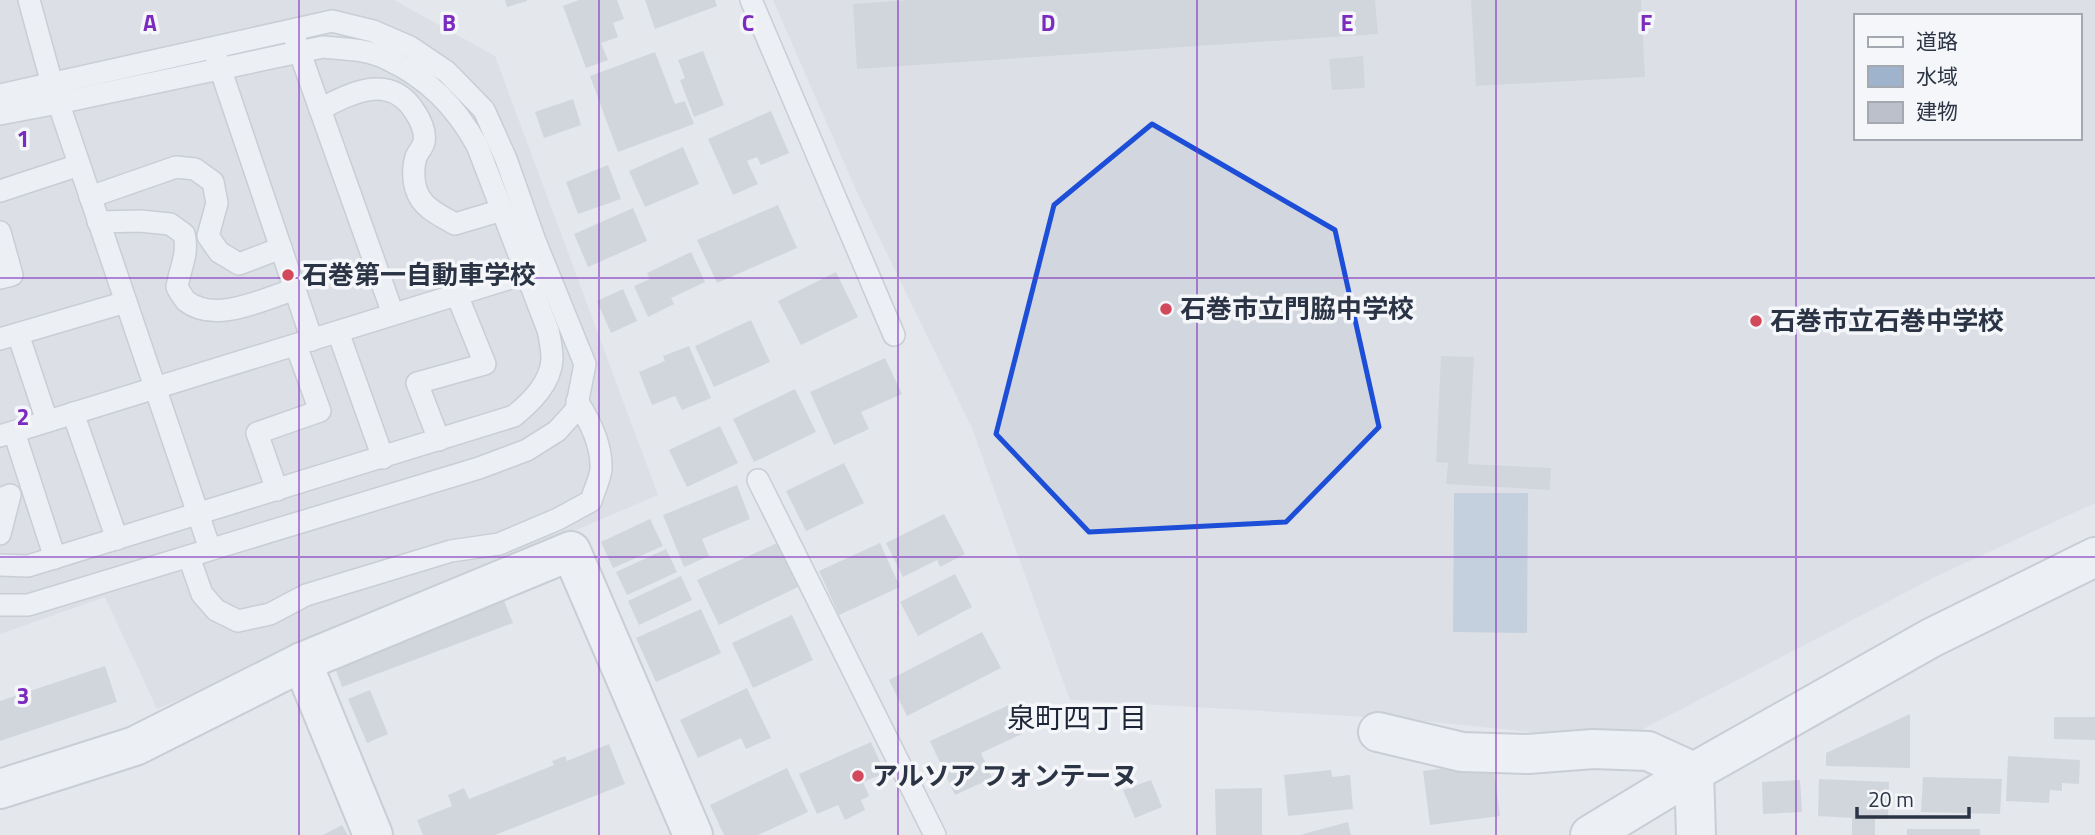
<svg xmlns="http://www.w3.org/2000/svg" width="2095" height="835" font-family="'Titillium Web','Noto Sans JP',sans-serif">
<rect width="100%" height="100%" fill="#e4e7ec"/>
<!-- built -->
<g fill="#d2d6de" fill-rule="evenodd">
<polygon points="0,0 394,0 495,56 658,495 157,709 105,597 0,634"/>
<path d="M773 0H2095V503L1939 575 1620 741 1404 719 1070 700 972 428 856 190ZM1855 16H2079V138H1855Z"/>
</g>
<!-- water -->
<polygon fill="#9fb4cc" points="1454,493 1528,493 1527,633 1453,632"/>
<!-- building -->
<g fill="#bbc0ca">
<polygon points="505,0 527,0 527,1 507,7"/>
<polygon points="579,0 617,0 624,19 613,23 618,37 601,43 608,60 586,68 563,6"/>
<polygon points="645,0 715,0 717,6 655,29"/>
<polygon points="909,0 1375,0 1378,34 857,69 853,4"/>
<polygon points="1471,0 1641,0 1645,77 1476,86"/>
<polygon points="703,51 724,105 694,117 680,80 685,78 678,60"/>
<polygon points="655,52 675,104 685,101 694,124 618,152 590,76"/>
<polygon points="1363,56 1365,88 1332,90 1329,59"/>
<polygon points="573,99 581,125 544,138 535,112"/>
<polygon points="771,111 789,153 761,165 757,157 747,161 758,184 733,195 708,139"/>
<polygon points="683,147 699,184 645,207 629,171"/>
<polygon points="608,165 621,199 578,214 566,182"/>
<polygon points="778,205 797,248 717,283 697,240"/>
<polygon points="633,208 647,241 588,267 574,234"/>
<polygon points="691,252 705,282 671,298 674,304 648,317 634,286 650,279 647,273"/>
<polygon points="836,272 858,317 801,345 778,301"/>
<polygon points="623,289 637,321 611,333 597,301"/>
<polygon points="751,320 770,362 714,387 695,346"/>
<polygon points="689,346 711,398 682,410 675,396 652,405 639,372 665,361 663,356"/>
<polygon points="1441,356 1474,357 1468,464 1551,468 1550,490 1446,484 1448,463 1436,462"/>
<polygon points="885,358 902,394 861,412 869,429 834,445 810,392"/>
<polygon points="795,389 816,432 754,462 733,419"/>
<polygon points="720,426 738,463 687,487 669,450"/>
<polygon points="844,463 864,503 806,531 786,491"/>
<polygon points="737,485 750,519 702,539 709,556 684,567 663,515"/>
<polygon points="944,514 965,554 940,567 937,560 903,577 886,543"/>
<polygon points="650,519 663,546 613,568 601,542"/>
<polygon points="777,543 798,587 719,625 697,580"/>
<polygon points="880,543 900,587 839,615 819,571"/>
<polygon points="666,549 677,572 627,595 616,572"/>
<polygon points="955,574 972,607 918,636 900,602"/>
<polygon points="681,576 692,600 639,625 628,601"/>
<polygon points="503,598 513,623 342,687 333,662"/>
<polygon points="701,609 721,653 656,682 636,638"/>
<polygon points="792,615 813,660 753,688 732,643"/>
<polygon points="982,632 1001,668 907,716 889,680"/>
<polygon points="105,666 117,702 0,741 0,701"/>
<polygon points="747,688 771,738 746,749 741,738 698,758 680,720"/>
<polygon points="370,690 388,734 367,743 348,699"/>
<polygon points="1009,705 1022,734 981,753 992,778 955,795 930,741"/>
<polygon points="1910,714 1910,768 1826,766 1826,753"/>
<polygon points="2054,717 2095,717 2095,740 2054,739"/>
<polygon points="871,742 885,773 863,782 869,796 861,800 865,810 845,820 838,805 817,814 799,774"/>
<polygon points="609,744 625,784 495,835 423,835 417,820 452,806 448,795 464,788 469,799 554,765 552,761 565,756 567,761"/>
<polygon points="2008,756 2080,760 2079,784 2062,783 2062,791 2050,790 2049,803 2006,801"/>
<polygon points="1493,762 1500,816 1430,825 1423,771"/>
<polygon points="787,768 808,812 758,835 724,835 710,805"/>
<polygon points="1331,770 1332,777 1350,775 1353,809 1288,816 1284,775"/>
<polygon points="1923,777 2002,779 2000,814 1921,812"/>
<polygon points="1819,779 1889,782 1888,819 1875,819 1875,835 1852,835 1852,818 1818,816"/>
<polygon points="1151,780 1162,807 1135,818 1123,790"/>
<polygon points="1800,780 1802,812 1763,814 1762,782"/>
<polygon points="1262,788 1262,835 1216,835 1215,789"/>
<polygon points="1348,822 1351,835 1303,835 1303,834"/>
<polygon points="342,825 348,835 323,835"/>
<rect x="1907" y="829" width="73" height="6"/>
</g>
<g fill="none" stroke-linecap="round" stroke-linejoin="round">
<!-- service casing -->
<g stroke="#a9aeb7" stroke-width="24">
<g id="service">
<polyline points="29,0 52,84 210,549"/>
<polyline points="751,0 894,335"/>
<polyline points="295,39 393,314"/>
<polyline points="216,56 312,340"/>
<polyline points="0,95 332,21 373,31 410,47 447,72 484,110 506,159 535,241 585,364 576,410 557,431 527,450 479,468 28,605 0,605"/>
<path d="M320 109C352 93 390 72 415 112 421 121 426 131 424 142 423 147 418 152 416 157 413 166 413 180 416 189 421 207 439 215 455 224L502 210"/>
<path d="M0 114 58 103 323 47C344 49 368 49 387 59 428 78 455 106 477 145L548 330C550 339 552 350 552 359 551 383 531 402 514 416L28 566 0 565"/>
<polyline points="0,191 79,165"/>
<polyline points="90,197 176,167 195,169 213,182 217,203 208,236 219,252 239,264 281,248"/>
<path d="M98 222 140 221 170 224 184 234C189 253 180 268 177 287 179 291 183 297 186 301 215 324 264 299 295 289"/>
<polyline points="0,232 12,275 0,278"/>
<polyline points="338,332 383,458"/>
<polyline points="18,334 47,421"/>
<polyline points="0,339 126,302"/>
<polyline points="73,413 117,539"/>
<polyline points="14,432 55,558"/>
<polyline points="0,436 540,269"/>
<polyline points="439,440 417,383 485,364 457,295"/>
<polyline points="758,480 935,835"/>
<polyline points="277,490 257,433 320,411 296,345"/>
<polyline points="0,499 10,495 0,534"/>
<path d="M189 557 202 594 216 610 238 621 270 614 306 595 451 551 499 544 558 519 591 501C594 491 600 479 601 469 602 445 590 421 577 401"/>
</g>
</g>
<!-- minor casing -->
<g stroke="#a9aeb7" stroke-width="42">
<g id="minor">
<polyline points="302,662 373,835"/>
<polyline points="1378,732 1462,752 1528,754 1593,749 1648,751 1694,772 1696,835"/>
<polyline points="0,789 135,746 302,662 571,551 693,835"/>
</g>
</g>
<!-- tertiary casing -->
<g stroke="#a9aeb7" stroke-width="42">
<polyline id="tertiary" points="1590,835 1694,772 1931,638 2095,557"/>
</g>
<!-- service -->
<use href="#service" stroke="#f7f8fa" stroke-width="21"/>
<!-- minor -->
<use href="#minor" stroke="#f7f8fa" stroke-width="38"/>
<!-- tertiary -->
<use href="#tertiary" stroke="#f7f8fa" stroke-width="38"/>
</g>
<!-- marked area -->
<path d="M0 0H2095V835H0ZM1152 124 1335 230 1379 427 1286 522 1089 532 996 434 1054 205Z" fill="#e4e7ec" fill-opacity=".55" fill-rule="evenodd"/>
<path fill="none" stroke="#1d4ed8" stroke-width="5" stroke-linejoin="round" d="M1152 124 1335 230 1379 427 1286 522 1089 532 996 434 1054 205Z"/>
<!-- grid -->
<path fill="none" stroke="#7b2cbf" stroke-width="2" stroke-opacity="0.55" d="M299 0V835M599 0V835M898 0V835M1197 0V835M1496 0V835M1796 0V835M0 278H2095M0 557H2095"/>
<!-- markers -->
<g fill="#d1495b" stroke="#f4f6f9" stroke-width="2.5">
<circle cx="288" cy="275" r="7"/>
<circle cx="1166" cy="309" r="7"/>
<circle cx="1756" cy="321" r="7"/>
<circle cx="858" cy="776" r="7"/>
</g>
<g text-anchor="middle" stroke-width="7" stroke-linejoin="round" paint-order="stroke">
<!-- poi labels -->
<g font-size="26" font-weight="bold" fill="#2b3445" stroke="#f4f6f9" text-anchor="start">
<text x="302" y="284">石巻第一自動車学校</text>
<text x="1180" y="318">石巻市立門脇中学校</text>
<text x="1770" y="330">石巻市立石巻中学校</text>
<text x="872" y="785">アルソア フォンテーヌ</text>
</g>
<!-- neighbourhood labels -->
<g font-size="28" fill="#1d2536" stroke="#f4f6f9">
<text x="1077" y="728">泉町四丁目</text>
</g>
</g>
<g font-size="23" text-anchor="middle" font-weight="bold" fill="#7b2cbf" stroke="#f4f6f9" stroke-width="7" stroke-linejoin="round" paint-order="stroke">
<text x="150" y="31">A</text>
<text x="449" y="31">B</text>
<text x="748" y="31">C</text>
<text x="1048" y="31">D</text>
<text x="1347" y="31">E</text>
<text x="1646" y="31">F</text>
<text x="23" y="147">1</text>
<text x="23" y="425">2</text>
<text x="23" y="704">3</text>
</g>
<!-- legend -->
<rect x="1854" y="14" width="228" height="126" fill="#f4f6f9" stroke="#a4a8b1" stroke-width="2"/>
<rect x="1868" y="37" width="35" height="10" fill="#f7f8fa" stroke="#a4a8b1" stroke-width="2"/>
<text x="1916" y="49" font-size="21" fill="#2b3445">道路</text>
<rect x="1868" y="66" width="35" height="21" fill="#9fb4cc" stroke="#a4a8b1" stroke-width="2"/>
<text x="1916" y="84" font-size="21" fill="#2b3445">水域</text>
<rect x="1868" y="102" width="35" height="21" fill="#bbc0ca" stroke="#a4a8b1" stroke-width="2"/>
<text x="1916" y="119" font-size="21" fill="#2b3445">建物</text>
<!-- scale -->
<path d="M1857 807v10h112v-10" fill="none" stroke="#2b3445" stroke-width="3.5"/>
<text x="1868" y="807" font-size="21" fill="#2b3445" stroke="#f4f6f9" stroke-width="5" paint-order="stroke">20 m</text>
</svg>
